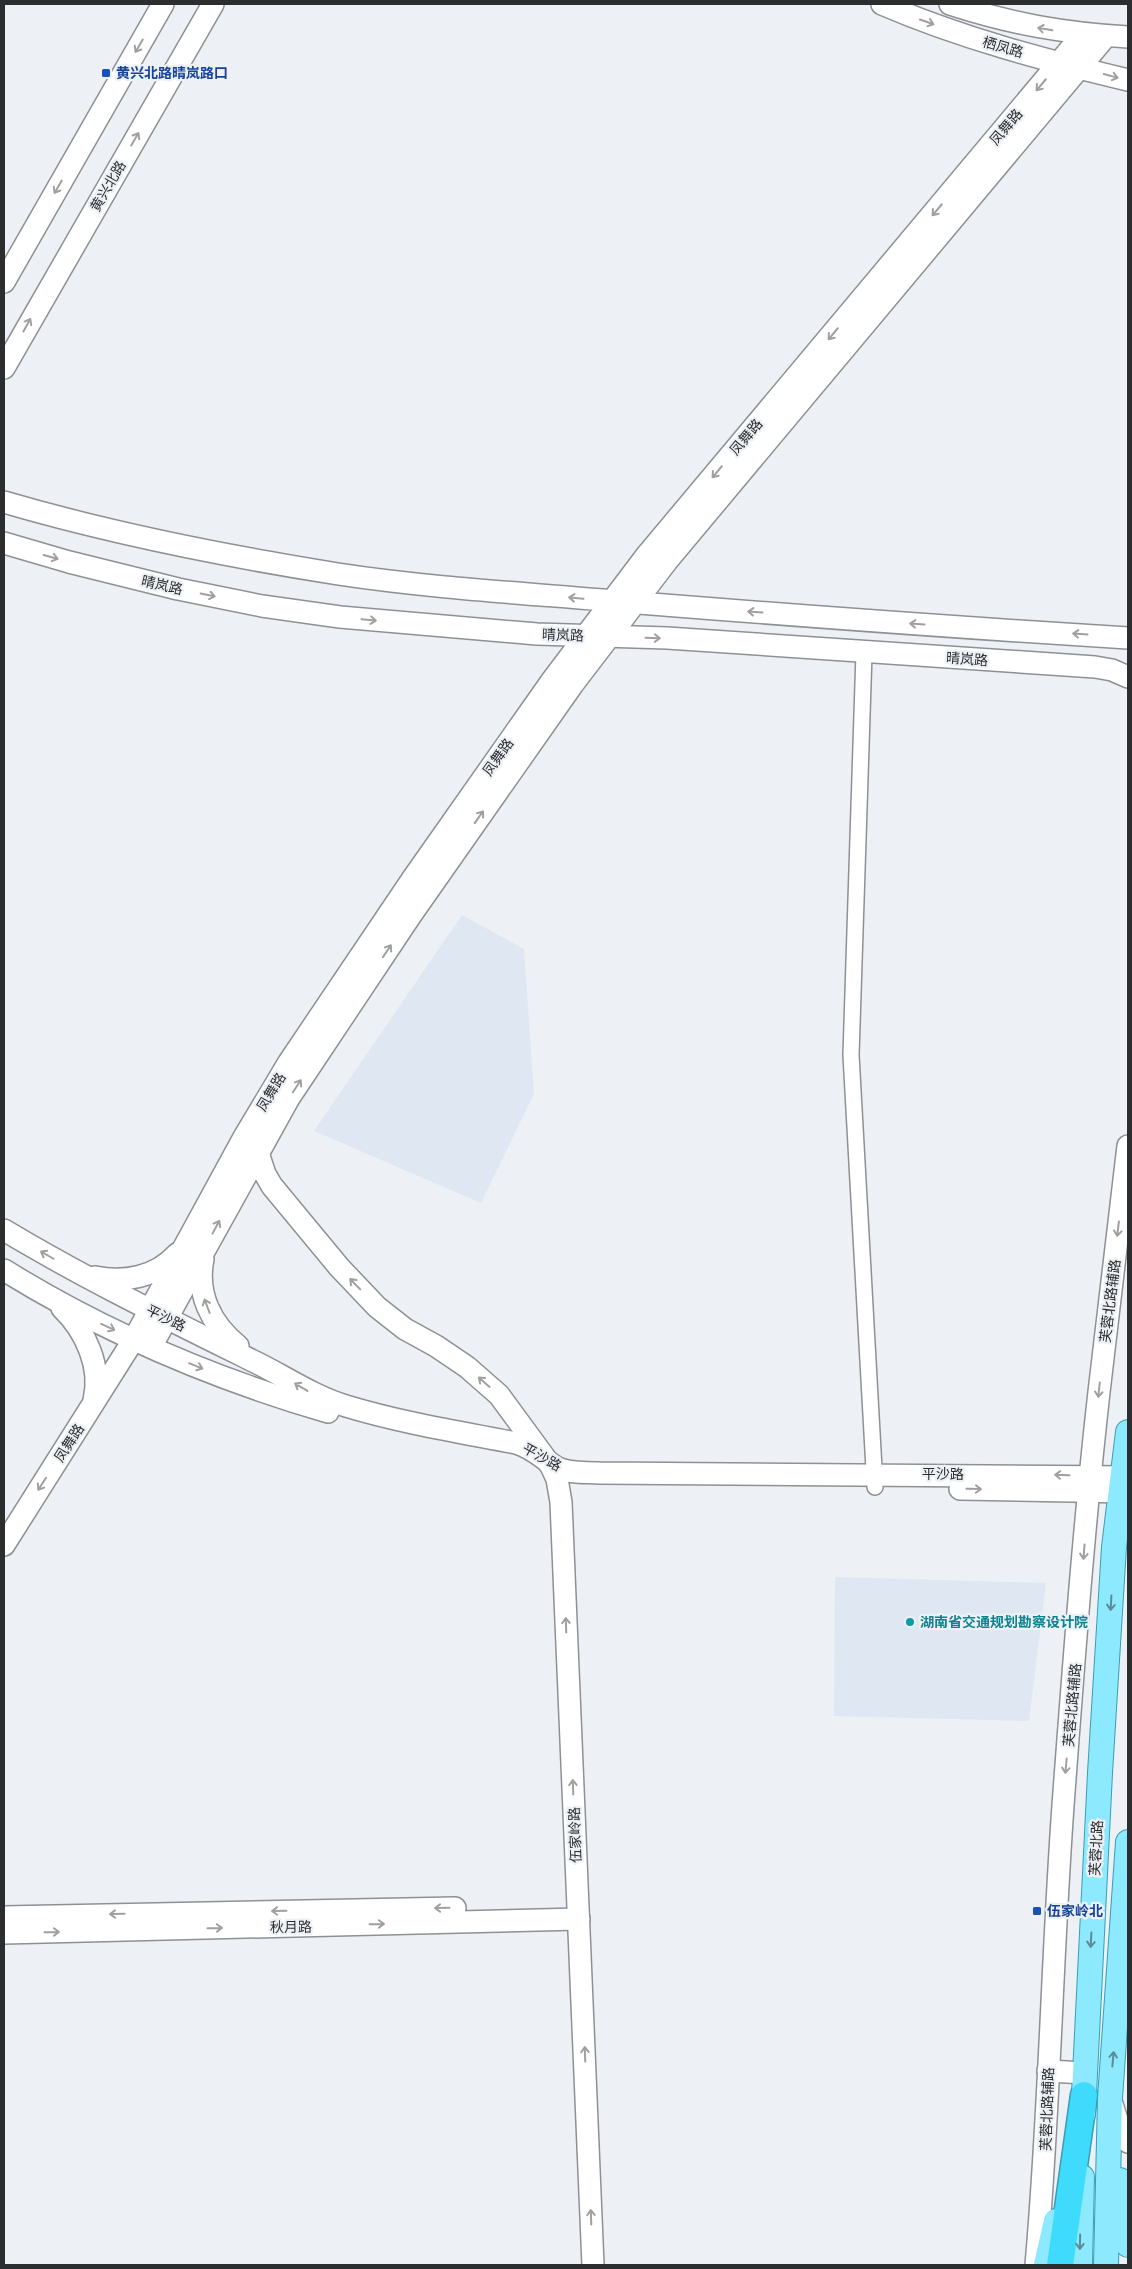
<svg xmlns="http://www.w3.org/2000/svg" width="1132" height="2269" font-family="Barlow,'Noto Sans SC',sans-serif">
<rect width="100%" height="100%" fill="#edf1f6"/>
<!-- built -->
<g fill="#dee7f2">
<polygon points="462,915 524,949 534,1094 481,1203 314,1131"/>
<polygon points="835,1577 1046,1583 1029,1721 834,1716"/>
</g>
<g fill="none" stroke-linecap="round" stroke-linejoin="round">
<!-- street casing -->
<g stroke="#8d9195" stroke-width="18">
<polyline id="street" points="864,653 851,1055 875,1487"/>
</g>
<!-- secondary casing -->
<g stroke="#8d9195" stroke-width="24">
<g id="secondary">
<path d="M882 4C961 38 1044 60 1128 80"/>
<path d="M950 4C1012 24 1063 33 1128 37"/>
<polyline points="4,282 163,4"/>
<polyline points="4,368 213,4"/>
<path d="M4 502C113 534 225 556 338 574 437 589 539 594 639 603 802 616 965 628 1128 638"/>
<polyline points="4,543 69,562 178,589 262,606 340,617 537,634 667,638 1095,667 1112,670 1128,677"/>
<polyline points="258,1153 265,1174 272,1186 339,1267 377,1307 405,1329 436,1346 467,1367 499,1395 551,1466 557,1479 561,1502 593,2265"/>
<path d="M4 1230C84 1278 168 1319 251 1360 283 1375 312 1396 346 1406 402 1423 459 1432 516 1443 533 1448 542 1458 556 1467 568 1474 585 1472 599 1473L1128 1477"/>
<path d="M203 1259C196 1294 211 1324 238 1346"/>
<path d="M4 1270C104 1332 215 1379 328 1412"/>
<path d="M95 1277C125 1283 156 1277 177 1254"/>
<path d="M62 1308C86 1331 102 1368 94 1400"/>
<polyline points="151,1347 289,1098 411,915 573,684 667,561 1106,36"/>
<polyline points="960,1489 1128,1492"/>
<polyline points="4,1545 134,1339 243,1139 289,1062 413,878 553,679 646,556 1083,34"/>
<polyline points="4,1917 455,1908"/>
<polyline points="4,1933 579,1919"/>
<polyline points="1048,2071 1085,2073"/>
<polyline points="1112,2104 1118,2123 1128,2142"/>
<path d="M1036 2265C1050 2108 1052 1950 1064 1792 1074 1659 1084 1525 1099 1392 1108 1310 1118 1228 1128 1146"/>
</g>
</g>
<!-- primary casing -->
<g stroke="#389eb5" stroke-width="26">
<g id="primary">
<polyline points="1083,2114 1100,1773 1114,1547 1128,1432"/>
<polyline points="1120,2180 1128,2245"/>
<polyline points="1046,2265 1056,2221"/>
<polyline points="1080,2265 1082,2177"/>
<polyline points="1106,2265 1110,2098 1128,1842"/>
</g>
</g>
<!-- highway casing -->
<g stroke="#389eb5" stroke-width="29">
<polyline id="highway" points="1060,2265 1084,2095"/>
</g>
<!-- street -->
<use href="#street" stroke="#fff" stroke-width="15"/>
<!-- secondary -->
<use href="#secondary" stroke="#fff" stroke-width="21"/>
<!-- primary -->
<use href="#primary" stroke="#8ce9fe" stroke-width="24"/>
<!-- highway -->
<use href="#highway" stroke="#3fdbfd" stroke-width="26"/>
</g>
<!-- one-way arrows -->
<defs><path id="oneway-shaft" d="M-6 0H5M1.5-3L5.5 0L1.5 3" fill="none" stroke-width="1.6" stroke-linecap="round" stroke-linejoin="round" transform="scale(1.25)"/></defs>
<g stroke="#a0a0a1">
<use href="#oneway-shaft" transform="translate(927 22) rotate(19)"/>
<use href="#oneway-shaft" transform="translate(1045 29) rotate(-171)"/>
<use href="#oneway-shaft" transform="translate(139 46) rotate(120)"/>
<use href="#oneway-shaft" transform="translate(1111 76) rotate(15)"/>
<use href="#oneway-shaft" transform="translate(1041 85) rotate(130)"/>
<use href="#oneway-shaft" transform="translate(135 139) rotate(-60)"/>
<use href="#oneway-shaft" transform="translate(58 187) rotate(120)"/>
<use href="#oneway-shaft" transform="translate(937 210) rotate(130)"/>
<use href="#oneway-shaft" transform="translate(27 325) rotate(-61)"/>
<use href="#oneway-shaft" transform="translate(833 334) rotate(130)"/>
<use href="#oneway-shaft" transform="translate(717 472) rotate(130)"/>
<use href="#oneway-shaft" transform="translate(51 557) rotate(16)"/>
<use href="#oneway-shaft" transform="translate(208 595) rotate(12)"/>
<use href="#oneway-shaft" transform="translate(576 598) rotate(-175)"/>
<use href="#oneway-shaft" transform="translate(755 612) rotate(-176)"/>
<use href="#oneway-shaft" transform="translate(369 620) rotate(5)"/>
<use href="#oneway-shaft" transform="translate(917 624) rotate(-176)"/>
<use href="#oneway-shaft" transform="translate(1080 634) rotate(-176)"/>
<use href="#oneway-shaft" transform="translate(653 638) rotate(2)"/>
<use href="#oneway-shaft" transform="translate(479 817) rotate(-55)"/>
<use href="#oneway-shaft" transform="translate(387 951) rotate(-56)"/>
<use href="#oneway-shaft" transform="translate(297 1086) rotate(-57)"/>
<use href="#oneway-shaft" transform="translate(216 1227) rotate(-62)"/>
<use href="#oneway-shaft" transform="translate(1118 1229) rotate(97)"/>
<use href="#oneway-shaft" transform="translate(47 1255) rotate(-150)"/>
<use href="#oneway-shaft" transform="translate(355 1284) rotate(-134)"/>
<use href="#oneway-shaft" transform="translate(207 1306) rotate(-111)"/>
<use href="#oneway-shaft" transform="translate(108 1327) rotate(25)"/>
<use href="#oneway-shaft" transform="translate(196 1366) rotate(22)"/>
<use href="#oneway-shaft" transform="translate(484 1382) rotate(-139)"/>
<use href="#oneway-shaft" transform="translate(301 1387) rotate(-149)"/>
<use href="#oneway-shaft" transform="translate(1099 1390) rotate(96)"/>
<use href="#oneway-shaft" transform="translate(1062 1475) rotate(-178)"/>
<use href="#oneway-shaft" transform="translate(42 1484) rotate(123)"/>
<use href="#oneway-shaft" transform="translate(974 1489) rotate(1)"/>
<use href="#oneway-shaft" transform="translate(1084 1552) rotate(94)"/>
<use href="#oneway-shaft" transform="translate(566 1625) rotate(-92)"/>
<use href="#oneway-shaft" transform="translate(1066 1766) rotate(95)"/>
<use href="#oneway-shaft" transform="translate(573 1787) rotate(-92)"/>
<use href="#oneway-shaft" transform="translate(442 1908) rotate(179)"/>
<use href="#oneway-shaft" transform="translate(279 1911) rotate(179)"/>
<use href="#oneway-shaft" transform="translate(117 1914) rotate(179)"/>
<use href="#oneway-shaft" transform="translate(377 1924) rotate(-1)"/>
<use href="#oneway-shaft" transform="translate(215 1928) rotate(-1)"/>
<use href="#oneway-shaft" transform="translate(52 1932) rotate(-1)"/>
<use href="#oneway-shaft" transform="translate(585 2054) rotate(-92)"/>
<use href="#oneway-shaft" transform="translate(591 2217) rotate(-92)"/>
</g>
<g stroke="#5c8b96">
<use href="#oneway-shaft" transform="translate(1111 1603) rotate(93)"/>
<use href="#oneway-shaft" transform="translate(1091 1940) rotate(93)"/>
<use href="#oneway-shaft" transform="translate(1113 2059) rotate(-85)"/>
<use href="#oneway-shaft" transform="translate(1080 2242) rotate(91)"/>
</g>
<!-- markers -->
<g fill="#1a4fb4" stroke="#edf1f6" stroke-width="2">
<rect x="101" y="68" width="10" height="10" rx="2.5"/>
<rect x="1032" y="1906" width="10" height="10" rx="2.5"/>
</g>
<circle fill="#0f9aa8" stroke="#edf1f6" stroke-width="2" cx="910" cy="1622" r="5"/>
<g text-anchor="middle" stroke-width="4.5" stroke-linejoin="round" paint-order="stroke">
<!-- street labels -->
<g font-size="14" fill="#2c2d2f" stroke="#edf1f6">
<text transform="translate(1003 47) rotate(16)" y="5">栖凤路</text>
<text transform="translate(1006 127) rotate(-50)" y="5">凤舞路</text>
<text transform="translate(108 186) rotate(-60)" y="5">黄兴北路</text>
<text transform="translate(746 437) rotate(-50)" y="5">凤舞路</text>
<text transform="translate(162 585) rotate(13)" y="5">晴岚路</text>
<text transform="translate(563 635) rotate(2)" y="5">晴岚路</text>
<text transform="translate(967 659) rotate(4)" y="5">晴岚路</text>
<text transform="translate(498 757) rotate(-55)" y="5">凤舞路</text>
<text transform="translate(271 1092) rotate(-59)" y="5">凤舞路</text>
<text transform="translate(1110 1301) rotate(-83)" y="5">芙蓉北路辅路</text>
<text transform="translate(166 1318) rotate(26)" y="5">平沙路</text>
<text transform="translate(69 1443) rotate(-57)" y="5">凤舞路</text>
<text transform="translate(542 1457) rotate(29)" y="5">平沙路</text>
<text x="943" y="1479">平沙路</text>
<text transform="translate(1072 1705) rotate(-85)" y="5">芙蓉北路辅路</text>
<text transform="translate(575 1835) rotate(-92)" y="5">伍家岭路</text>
<text transform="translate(1096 1848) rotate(-87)" y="5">芙蓉北路</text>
<text transform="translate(291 1927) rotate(-1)" y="5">秋月路</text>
<text transform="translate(1047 2109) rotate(-88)" y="5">芙蓉北路辅路</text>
</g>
<!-- transit labels -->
<g font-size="14" font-weight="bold" fill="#164399" stroke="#edf1f6" text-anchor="start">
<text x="116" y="78">黄兴北路晴岚路口</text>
<text x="1047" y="1916">伍家岭北</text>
</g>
<!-- culture labels -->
<g font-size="14" font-weight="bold" fill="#0d838f" stroke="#edf1f6" text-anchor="start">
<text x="920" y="1627">湖南省交通规划勘察设计院</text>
</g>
</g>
<!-- border -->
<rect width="1132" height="2269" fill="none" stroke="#2c2d2f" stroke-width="10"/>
</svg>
